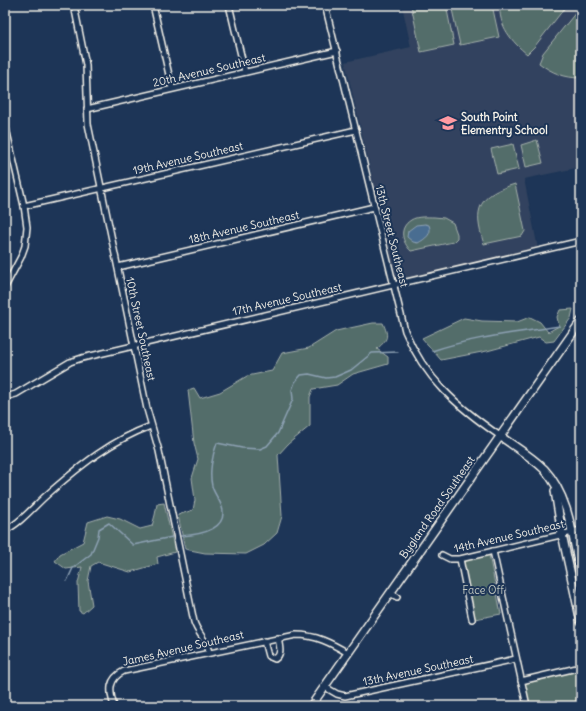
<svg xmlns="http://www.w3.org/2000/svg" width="586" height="711" font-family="Delius,sans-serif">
<rect width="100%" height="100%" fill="#1d3557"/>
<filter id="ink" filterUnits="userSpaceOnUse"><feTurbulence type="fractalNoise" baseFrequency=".025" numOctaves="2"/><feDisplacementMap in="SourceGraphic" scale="8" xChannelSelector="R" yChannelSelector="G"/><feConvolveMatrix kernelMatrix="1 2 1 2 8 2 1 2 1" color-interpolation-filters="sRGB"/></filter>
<g filter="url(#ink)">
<!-- built -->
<polygon fill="#32435e" points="402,5 581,5 581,167 524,179 538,249 399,281 396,278 345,62 411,47"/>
<!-- green -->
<g fill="#536d6b" stroke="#a4afaa">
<polygon points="411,5 446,5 454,45 421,52"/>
<polygon points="451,5 492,5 499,37 460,45"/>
<path d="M500 5H567L535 46 527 54C512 42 498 25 500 5Z"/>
<path d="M577 11 581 12V78C565 78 552 73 539 63L543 53Z"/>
<polygon points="537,140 543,163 526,167 521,145"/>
<polygon points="513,144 519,169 497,174 491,149"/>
<path d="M515 184 525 231 522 236 484 244C472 208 479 195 515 184Z"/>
<path d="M434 217 444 218 453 223 457 234V238L453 242 411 251C402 242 398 228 411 220 417 216 427 217 434 217Z"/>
<polygon points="573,309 571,318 554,341 546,342 539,337 487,351 441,360 422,338 464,318 482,321 517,322 530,317 540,322 548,332 559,326 557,317 560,310"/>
<path d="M373 323H383C389 337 388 339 377 349L388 357V364L353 374 337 385 313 389 310 397V426L288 444 278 455 282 516 277 533 264 545 246 554 205 553 185 549 178 515 193 510 195 500 192 478 198 459 194 443 188 390 194 388 200 398 220 392 247 376 272 371 282 353 309 348 336 331Z"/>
<polygon points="164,503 175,552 157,557 158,564 130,572 98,562 91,566 88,581 92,605 83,613 79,611 78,583 82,567 66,569 55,561 60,554 83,542 88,522 107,516 120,519 140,529 152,526 155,515 157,504"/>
<polygon points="489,555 501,614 475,619 463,560"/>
<polygon points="581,667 581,702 561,706 530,706 524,681"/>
</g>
<!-- water -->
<path fill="#4a6d91" stroke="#8ea2b4" d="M425 224 429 225C433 234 425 239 418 243L413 242 407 237 408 231 416 225Z"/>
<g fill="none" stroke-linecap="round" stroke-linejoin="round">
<!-- stream -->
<g stroke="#8ea2b4" stroke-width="1.5">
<path d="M432 351C473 337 516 333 560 326"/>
<path d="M181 536C195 535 224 532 223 512 223 503 214 495 212 486 209 473 212 456 217 443L242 448 260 449 267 446 278 433 293 399 292 390 295 382 301 375 309 374 326 378 335 377 351 370 372 353 398 352"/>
<polyline points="67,581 73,568 91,554 98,537 99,529 109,523 133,545 172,537"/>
</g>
<!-- street casing -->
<g stroke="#f4f1e8" stroke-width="8">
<g id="street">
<path d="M74 5 86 65 88 124 147 409 159 451 194 622C198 634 206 639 209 652"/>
<polyline points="153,5 172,88"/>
<polyline points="229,5 245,72"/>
<path d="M325 5 405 331C425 379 458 407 500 436"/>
<polyline points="87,109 337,51"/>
<polyline points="5,124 24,206 27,227 25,246 21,257 5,287"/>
<polyline points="24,206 356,130"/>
<polyline points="118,267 374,207"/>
<polyline points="5,395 9,396 16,394 70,362 82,358 581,241"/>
<path d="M5 530C19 525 37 503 49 493 81 465 112 440 151 426"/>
<polyline points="493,551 527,706"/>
<polyline points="442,555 450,559 460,559 581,530"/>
<polyline points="460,559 472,619"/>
<polyline points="390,593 397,597"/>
<path d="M264 641 268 656 275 659C283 654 279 645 278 638"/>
<polyline points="521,681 581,667"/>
<polyline points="325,687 337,694 345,696 516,659"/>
<path d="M114 706C109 691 108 679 124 671L296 635C316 635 331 643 348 653"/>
</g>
</g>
<!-- secondary casing -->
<g stroke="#f4f1e8" stroke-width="10">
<g id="secondary">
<path d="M500 436C515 447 531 456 544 469 570 497 573 540 581 576"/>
<polyline points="555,491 562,534 581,622"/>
<polyline points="311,706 581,321"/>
</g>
</g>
<!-- street -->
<use href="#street" stroke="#1d3557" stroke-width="5"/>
<!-- secondary -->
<use href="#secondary" stroke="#1d3557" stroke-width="7"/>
</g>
</g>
<!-- icons -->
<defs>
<g id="school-bare" transform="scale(1.38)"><path d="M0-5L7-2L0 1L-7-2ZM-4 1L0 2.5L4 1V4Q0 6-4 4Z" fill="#ff9aa2" stroke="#1d3557" stroke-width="2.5" paint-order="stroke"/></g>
</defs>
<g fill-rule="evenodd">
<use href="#school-bare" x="448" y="123"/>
</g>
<g text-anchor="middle" stroke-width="4" stroke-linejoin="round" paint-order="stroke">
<!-- street labels -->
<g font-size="11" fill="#f4f1e8" stroke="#1d3557">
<text transform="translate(209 70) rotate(-13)" y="4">20th Avenue Southeast</text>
<text transform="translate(188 158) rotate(-13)" y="4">19th Avenue Southeast</text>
<text transform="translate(244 227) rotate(-13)" y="4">18th Avenue Southeast</text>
<text transform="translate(392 236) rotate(76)" y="4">13th Street Southeast</text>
<text transform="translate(287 299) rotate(-13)" y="4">17th Avenue Southeast</text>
<text transform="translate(141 329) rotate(78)" y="4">10th Street Southeast</text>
<text transform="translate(437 507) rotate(-55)" y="4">Bygland Road Southeast</text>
<text transform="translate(509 536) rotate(-13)" y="4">14th Avenue Southeast</text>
<text transform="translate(183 648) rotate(-13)" y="4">James Avenue Southeast</text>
<text transform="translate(418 670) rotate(-12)" y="4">13th Avenue Southeast</text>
</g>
<!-- poi labels -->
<g font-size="11" font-weight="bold" fill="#f4f1e8" stroke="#1d3557" text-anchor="start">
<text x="461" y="121">South Point<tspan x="461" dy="13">Elementry School</tspan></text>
</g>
<!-- park labels -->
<g font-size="11" fill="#bcc3bc" stroke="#1d3557">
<text x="483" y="594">Face Off</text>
</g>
</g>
<!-- margin -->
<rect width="586" height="711" fill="none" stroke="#1d3557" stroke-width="20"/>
<rect x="10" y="10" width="566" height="691" fill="none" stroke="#f4f1e8" stroke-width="1.5" filter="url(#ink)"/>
</svg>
